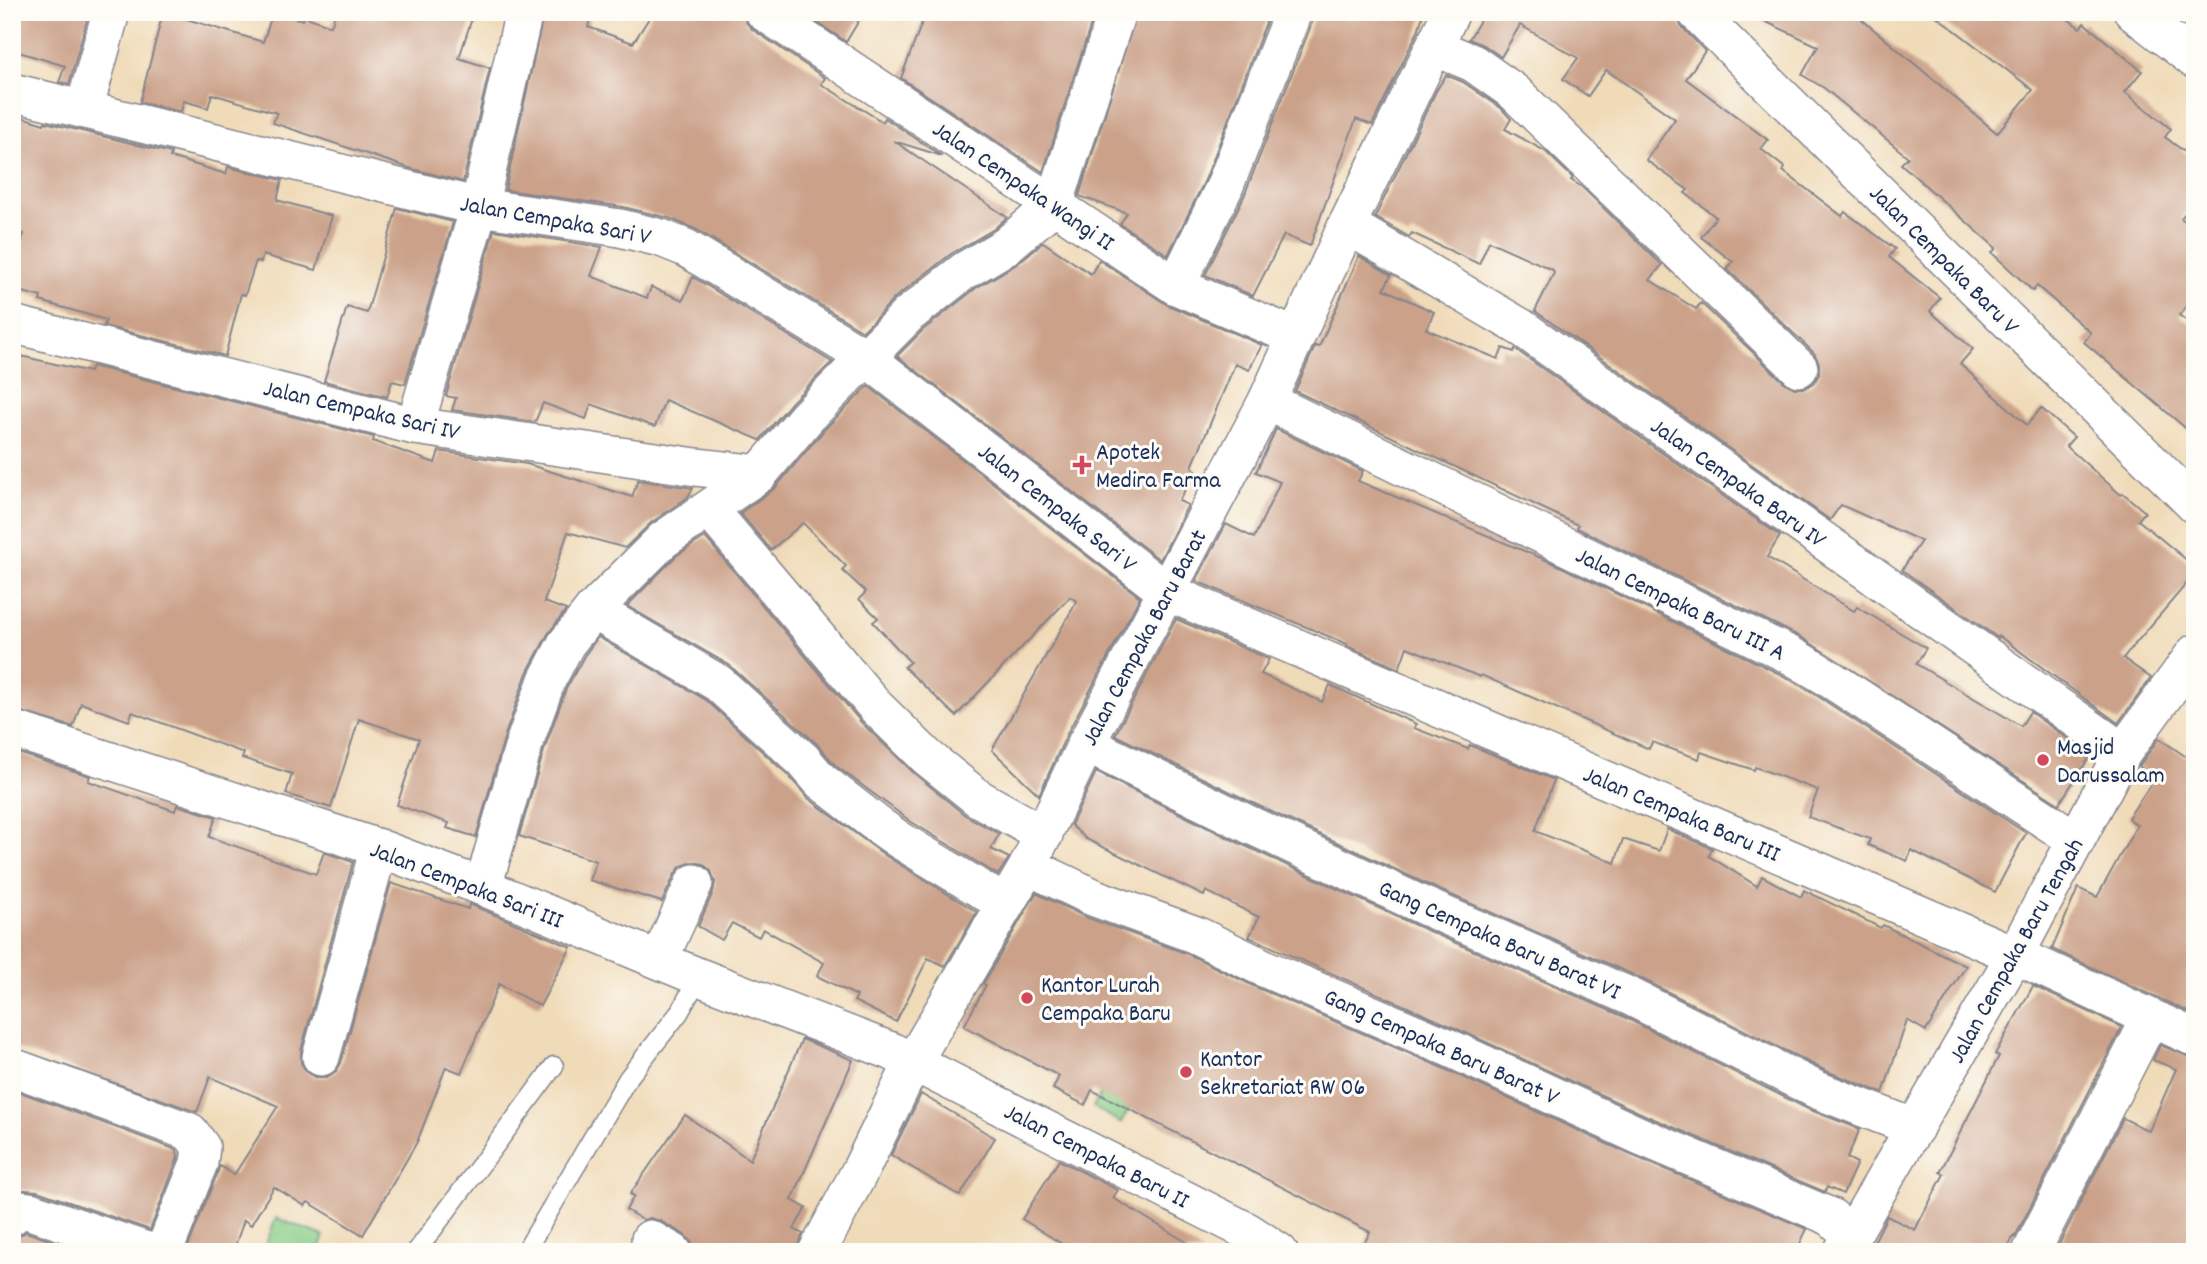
<svg xmlns="http://www.w3.org/2000/svg" width="2207" height="1264" font-family="Dekko,sans-serif">
<rect width="100%" height="100%" fill="#fdfcf7"/>
<filter id="ink" filterUnits="userSpaceOnUse"><feTurbulence type="fractalNoise" baseFrequency=".0143" numOctaves="2"/><feDisplacementMap in="SourceGraphic" scale="14" xChannelSelector="R" yChannelSelector="G"/><feConvolveMatrix kernelMatrix="1 2 1 2 8 2 1 2 1" color-interpolation-filters="sRGB"/></filter>
<filter id="wash" filterUnits="userSpaceOnUse"><feTurbulence type="fractalNoise" baseFrequency=".00686" numOctaves="4" result="noise"/><feDisplacementMap in="SourceGraphic" scale="28" xChannelSelector="R" yChannelSelector="G"/><feGaussianBlur stdDeviation="1.57" result="paint"/><feColorMatrix in="noise" values="0 0 0 0 0 0 0 0 0 0 0 0 0 0 0 0 0 1.4 0 .05"/><feComposite in="paint" operator="in"/></filter>
<g filter="url(#wash)">
<rect width="100%" height="100%" fill="#f0dbb9"/>
<!-- green -->
<g fill="#8ace88" stroke="#527e73" stroke-width="2">
<polygon points="1127,1049 1154,1065 1121,1123 1093,1107"/>
<polygon points="276,1218 324,1236 318,1252 263,1252"/>
</g>
<g id="blocks">
<!-- building -->
<g fill="#cba189">
<polygon points="12,12 89,12 69,84 59,82 65,66 12,50"/>
<polygon points="163,12 263,42 273,12 303,20 304,16 331,26 336,12 474,12 459,58 490,68 463,182 409,168 273,123 277,113 212,94 208,108 184,101 181,112 140,102"/>
<polygon points="544,12 562,12 590,20 588,27 633,43 653,12 743,12 746,22 752,29 825,78 821,84 883,122 885,118 942,156 894,141 1007,217 994,229 951,254 896,297 863,331 697,230 669,218 623,207 505,190"/>
<polygon points="802,12 864,12 846,42"/>
<polygon points="926,12 1095,12 1043,172 901,78"/>
<polygon points="1137,12 1270,12 1205,180 1168,255 1120,224 1127,213 1079,196"/>
<polygon points="1313,12 1424,12 1418,31 1372,125 1356,119 1310,246 1284,235 1253,296 1205,275 1244,196 1313,20"/>
<polygon points="1485,12 1676,12 1681,26 1705,51 1686,79 1768,140 1761,149 1785,168 1783,171 1842,216 1845,212 1895,249 1889,257 1940,298 1930,311 1973,349 1960,364 2027,425 2041,408 2074,437 2066,446 2121,495 2123,493 2145,512 2138,520 2195,567 2195,574 2123,658 2151,678 2118,723 1999,636 1998,638 1902,570 1921,541 1841,505 1830,520 1535,311 1554,273 1553,270 1489,241 1479,264 1412,233 1409,237 1375,217 1436,91 1446,75 1463,82 1501,108 1511,119 1505,129 1545,151 1573,178 1571,180 1582,187 1662,265 1650,280 1696,309 1701,303 1785,383 1795,388 1805,388 1814,383 1819,374 1819,363 1814,353 1727,269 1733,262 1701,237 1716,217 1685,193 1688,190 1646,160 1675,119 1606,70 1588,96 1563,79 1578,58 1520,25 1501,57 1485,46 1469,39"/>
<polygon points="1745,12 1853,12 1997,133 2033,90 1931,12 2058,12 2080,28 2084,23 2142,71 2125,92 2171,129 2165,137 2195,160 2195,201 2181,218 2195,229 2195,297 2179,315 2195,327 2195,436 2084,342 2091,333 2037,286 2033,291 1992,253 1996,248 1901,164 1908,157 1824,88 1802,75 1818,46"/>
<polygon points="12,114 44,124 45,122 171,153 170,157 226,174 228,167 282,180 277,200 332,216 316,270 263,255 261,262 256,261 245,295 241,294 225,356 104,326 106,320 40,301 41,297 12,289 12,273 24,234 12,231"/>
<polygon points="397,208 453,222 405,384 392,381 387,397 324,381 347,307 367,313"/>
<polygon points="494,230 602,247 591,276 647,298 651,287 683,300 693,277 832,362 792,402 760,440 665,400 655,427 591,404 586,419 543,403 535,422 452,410 456,398 446,396"/>
<polygon points="1043,242 1091,274 1099,260 1168,305 1262,345 1249,370 1235,364 1192,467 1196,470 1179,501 1188,505 1160,560 897,356 923,330 976,288 1017,264"/>
<polygon points="1359,256 1391,275 1384,289 1434,312 1426,329 1498,359 1503,348 1514,352 1515,349 1780,536 1767,557 1854,611 1857,607 1926,648 1916,664 2021,726 2030,712 2091,755 2059,804 1801,637 1577,528 1578,525 1295,391 1315,346 1319,347"/>
<polygon points="12,354 90,372 92,366 374,437 373,441 435,463 439,451 527,464 632,497 638,480 693,488 688,497 651,523 625,548 568,532 544,602 566,610 548,634 527,673 505,735 476,837 447,828 449,823 397,805 419,739 359,719 331,808 286,794 292,774 242,758 244,753 132,712 129,721 81,703 73,727 12,709"/>
<polygon points="868,386 1140,597 1067,734 1039,795 992,750 1077,601 1070,597 956,716 904,667 910,662 873,622 878,618 859,599 866,592 842,570 846,566 803,523 771,550 740,513 775,488 823,431"/>
<polygon points="1276,429 1363,471 1358,481 1560,566 1780,674 1813,693 2026,833 1995,892 1911,850 1907,861 1868,845 1870,839 1808,817 1818,790 1755,767 1754,770 1701,752 1699,759 1652,742 1649,749 1481,675 1480,677 1407,647 1399,669 1347,646 1347,644 1196,581 1226,524 1254,538 1280,482 1256,472"/>
<polygon points="705,537 861,722 914,773 965,815 999,834 991,849 1009,858 998,875 910,821 836,766 817,744 729,665 627,606 676,556"/>
<polygon points="1176,619 1269,659 1261,674 1322,702 1330,685 1416,724 1414,728 1468,749 1470,745 1554,780 1535,831 1615,863 1623,839 1659,851 1667,829 1712,848 1709,856 1757,886 1762,876 1801,897 1804,890 1881,928 1883,925 1966,966 1926,1031 1907,1020 1883,1093 1826,1071 1638,977 1433,887 1257,805 1115,735"/>
<polygon points="598,637 706,700 788,775 808,798 886,856 977,912 945,966 928,958 896,1022 854,1001 857,996 817,976 824,963 763,929 759,937 732,923 722,940 698,926 713,892 715,882 711,871 703,864 693,862 681,866 675,874 662,902 589,880 596,861 519,836 545,747 566,689 584,656"/>
<polygon points="2159,738 2195,763 2195,1015 2052,949 2078,888 2097,897 2137,825 2128,818 2155,778 2139,766"/>
<polygon points="12,751 90,776 88,781 175,811 177,805 216,817 209,837 316,874 324,852 353,862 301,1051 301,1063 306,1071 315,1077 327,1077 336,1071 341,1063 391,883 468,909 469,904 571,947 540,1006 499,984 461,1073 446,1067 417,1142 363,1235 308,1202 305,1206 274,1187 251,1225 244,1220 233,1252 186,1252 220,1166 234,1175 278,1106 210,1077 197,1112 12,1047"/>
<polygon points="1096,772 1239,843 1415,925 1620,1015 1808,1109 1860,1129 1847,1158 1857,1163 1843,1194 1827,1187 1825,1192 1647,1116 1453,1027 1249,937 1259,917 1206,891 1204,896 1086,839 1071,825"/>
<polygon points="1036,893 1088,918 1188,954 1258,988 1436,1065 1629,1154 1807,1229 1796,1252 1360,1252 1370,1232 1092,1090 1085,1105 1053,1089 1059,1076 964,1026 986,985 983,984"/>
<polygon points="2033,986 2122,1027 2015,1237 2014,1236 2005,1252 1869,1252 1887,1216 1915,1230 1944,1174 1940,1172 1999,1056 1995,1054"/>
<polygon points="802,1039 853,1060 792,1200 806,1208 794,1229 803,1234 796,1252 699,1252 693,1248 691,1241 683,1234 660,1221 650,1218 643,1220 626,1210 634,1196 630,1194 685,1115 750,1160"/>
<polygon points="2160,1045 2195,1059 2195,1252 2055,1252 2123,1118 2149,1131 2176,1069 2153,1060"/>
<polygon points="12,1089 177,1150 178,1158 150,1230 37,1191 12,1189"/>
<polygon points="921,1094 995,1138 960,1196 891,1155"/>
<polygon points="1059,1160 1118,1190 1113,1198 1203,1252 1075,1252 1022,1219"/>
<polygon points="26,1232 84,1252 12,1252 17,1236"/>
</g>
</g>
</g>
<g filter="url(#ink)">
<use href="#blocks" fill-opacity="0" stroke="#86858c" stroke-width="2"/>
<g fill="none" stroke-linecap="round" stroke-linejoin="round">
<!-- service casing -->
<g stroke="#86858c" stroke-width="21">
<g id="service">
<polyline points="416,1252 554,1066"/>
<polyline points="525,1252 628,1078 679,1013 699,977"/>
</g>
</g>
<!-- minor casing -->
<g stroke="#86858c" stroke-width="40">
<g id="minor">
<polyline points="764,12 1176,286 1296,337"/>
<polyline points="1696,12 2195,505"/>
<polyline points="2133,12 2195,60"/>
<polyline points="1434,47 1473,63 1514,92 1799,368"/>
<polyline points="12,92 479,207 620,228 661,238 686,248 865,357 1167,592 2015,955 2195,1038"/>
<polyline points="84,110 111,12"/>
<polyline points="1347,225 1522,328 2123,752"/>
<polyline points="1176,286 1224,188 1293,12"/>
<polyline points="12,324 415,426 696,467 759,474"/>
<polyline points="1267,401 1790,655 1824,675 2076,840"/>
<polyline points="415,426 479,207 524,12"/>
<polyline points="709,509 876,707 927,757 978,798 1044,835"/>
<polyline points="593,610 718,683 803,760 821,781 874,822 898,839 1005,904"/>
<polyline points="12,729 379,848 483,887 699,977 891,1051 1247,1231 1279,1252"/>
<polyline points="1086,744 1248,824 1424,906 1629,996 1817,1090 1915,1128"/>
<polyline points="1028,866 1095,898 1196,935 1266,969 1445,1046 1638,1135 1831,1217 1851,1235"/>
<polyline points="483,887 525,741 547,680 566,644 593,610 663,540 759,474 807,417 909,314 964,271 1006,246 1054,205 1117,12"/>
<polyline points="659,960 694,883"/>
<polyline points="321,1057 379,848"/>
<polyline points="12,1067 190,1132 201,1147 199,1163 168,1241 161,1251 147,1251 30,1211 14,1209 12,1216"/>
<polyline points="650,1239 673,1252"/>
<polyline points="817,1252 861,1169 913,1062 1028,866 1086,744 1267,401 1347,225 1451,12"/>
<polyline points="1842,1252 2015,955 2123,752 2195,653"/>
<polyline points="2031,1252 2150,1019"/>
</g>
</g>
<!-- service -->
<use href="#service" stroke="#fff" stroke-width="18"/>
<!-- minor -->
<use href="#minor" stroke="#fff" stroke-width="37"/>
</g>
</g>
<!-- markers -->
<g fill="#d1495b" stroke="#fdfcf7" stroke-width="2.5">
<path d="M1078.5 454.5h7v7h7v7h-7v7h-7v-7h-7v-7h7z"/>
<circle cx="2043" cy="760" r="7"/>
<circle cx="1027" cy="998" r="7"/>
<circle cx="1186" cy="1072" r="7"/>
</g>
<g text-anchor="middle" stroke-width="6" stroke-linejoin="round" paint-order="stroke">
<!-- street labels -->
<g font-size="24" fill="#1b2f5e" stroke="#fdfcf7">
<text transform="translate(1024 185) rotate(34)" y="8">Jalan Cempaka Wangi II</text>
<text transform="translate(556 219) rotate(10)" y="8">Jalan Cempaka Sari V</text>
<text transform="translate(1945 259) rotate(45)" y="8">Jalan Cempaka Baru V</text>
<text transform="translate(362 409) rotate(13)" y="8">Jalan Cempaka Sari IV</text>
<text transform="translate(1739 482) rotate(35)" y="8">Jalan Cempaka Baru IV</text>
<text transform="translate(1058 507) rotate(38)" y="8">Jalan Cempaka Sari V</text>
<text transform="translate(1681 603) rotate(26)" y="8">Jalan Cempaka Baru III A</text>
<text transform="translate(1143 637) rotate(-62)" y="8">Jalan Cempaka Baru Barat</text>
<text transform="translate(1682 813) rotate(23)" y="8">Jalan Cempaka Baru III</text>
<text transform="translate(467 884) rotate(21)" y="8">Jalan Cempaka Sari III</text>
<text transform="translate(1500 939) rotate(24)" y="8">Gang Cempaka Baru Barat VI</text>
<text transform="translate(2015 950) rotate(-61)" y="8">Jalan Cempaka Baru Tengah</text>
<text transform="translate(1442 1046) rotate(24)" y="8">Gang Cempaka Baru Barat V</text>
<text transform="translate(1097 1155) rotate(27)" y="8">Jalan Cempaka Baru II</text>
</g>
<!-- poi labels -->
<g font-size="24" fill="#1b2f5e" stroke="#fdfcf7" text-anchor="start">
<text x="1096" y="459">Apotek<tspan x="1096" dy="28">Medira Farma</tspan></text>
<text x="2057" y="754">Masjid<tspan x="2057" dy="28">Darussalam</tspan></text>
<text x="1041" y="992">Kantor Lurah<tspan x="1041" dy="28">Cempaka Baru</tspan></text>
<text x="1200" y="1066">Kantor<tspan x="1200" dy="28">Sekretariat RW 06</tspan></text>
</g>
</g>
<!-- margin -->
<rect width="2207" height="1264" fill="none" stroke="#fdfcf7" stroke-width="42"/>
</svg>
